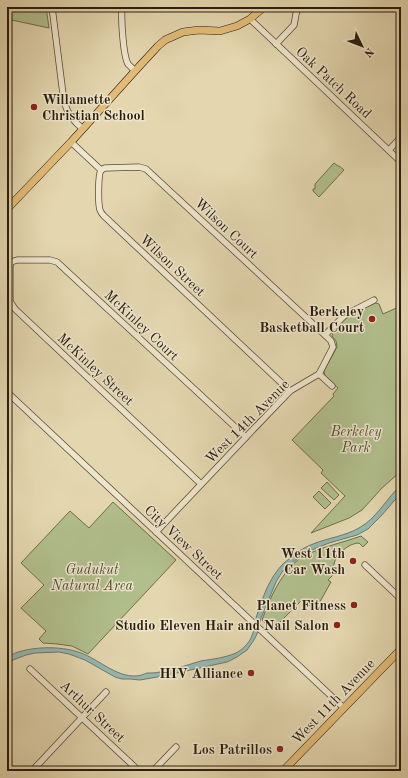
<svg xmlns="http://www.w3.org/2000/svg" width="408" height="778" font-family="'Old Standard TT',serif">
<rect width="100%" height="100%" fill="#e4d7b0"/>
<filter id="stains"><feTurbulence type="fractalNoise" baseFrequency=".005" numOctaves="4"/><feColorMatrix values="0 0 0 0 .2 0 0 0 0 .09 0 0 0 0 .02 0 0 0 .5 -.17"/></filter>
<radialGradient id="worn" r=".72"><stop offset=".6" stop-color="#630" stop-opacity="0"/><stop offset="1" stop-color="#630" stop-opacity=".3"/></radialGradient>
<!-- green -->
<g fill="#b1bf8d" stroke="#6d6e4c">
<polygon points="7,7 46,7 49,28 7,19"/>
<polygon points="334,163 338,166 339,166 344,170 319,197 313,191 313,189 315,189 315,184"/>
<path d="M376 303 379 304 383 314 401 306V346L397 348 401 360V471L382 488 362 510 349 518 311 533 345 496 321 473 323 470 292 440 334 396 333 394 338 388 325 376 324 371 337 347 336 341 332 336C335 320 362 309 376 303Z"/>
<polygon points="327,482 339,495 334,500 321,488"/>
<polygon points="319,491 331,503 325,509 313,497"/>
<polygon points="113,502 176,560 88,654 72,646 57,644 43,643 39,639 46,631 21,608 44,585 21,563 70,511 89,528"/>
<path d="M361 536 368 542 363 547 359 543C349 543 336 554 334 564 333 567 334 571 334 574L328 580 331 582 317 607 314 604 311 607 303 599 272 630 262 620C270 598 280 574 300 558 307 554 315 551 323 548 330 546 338 543 346 541 351 539 356 538 361 536Z"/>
</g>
<!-- water -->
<path fill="#96b8b1" stroke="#6a7a6f" d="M401 485V493L381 516 368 529 357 535 329 543 314 549 300 557 290 564 282 572 276 582 261 618 257 634 254 640 247 650 237 657 227 662 163 676 140 680 130 679H122L115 677 85 660 69 654 59 652 35 653 26 655 13 660 7 663V657C25 646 61 645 81 653 98 659 116 677 136 676 140 676 144 674 147 673 151 673 156 673 160 672 173 670 187 665 201 661 213 659 224 658 236 653 242 650 248 644 251 638 254 632 255 624 256 618 262 599 269 578 283 564 292 556 302 548 313 544 328 538 345 536 359 528 376 519 387 498 401 485Z"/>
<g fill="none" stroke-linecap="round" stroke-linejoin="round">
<!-- minor casing -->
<g stroke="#584b35" stroke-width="7">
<g id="minor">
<path d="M52 7 64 102C68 114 73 121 83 129"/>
<path d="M122 7C121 18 123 55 128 64 130 66 132 68 135 71"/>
<polyline points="250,19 401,162"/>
<polyline points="276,44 294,25 296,14 298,7"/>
<path d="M71 142 101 170C98 175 98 204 100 210 101 213 102 214 104 216L290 391"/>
<polyline points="389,150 401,137"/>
<polyline points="101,170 105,168 139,167 146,169 325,335"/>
<polyline points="7,258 11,262 10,267 10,300 11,303 15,309 201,484"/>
<polyline points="11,262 17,260 50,260 57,262 246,437"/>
<polyline points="319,374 332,386"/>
<polyline points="7,392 344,708"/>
<polyline points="156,532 246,437 290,391 319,374 333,347 331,341 325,335 345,315 374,300"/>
<polyline points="365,565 401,599"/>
<polyline points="30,669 139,771"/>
<polyline points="7,769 9,771"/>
<polyline points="32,771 106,692"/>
<polyline points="153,771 176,747"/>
</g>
</g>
<!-- major casing -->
<g stroke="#291c0c" stroke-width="8">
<g id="major">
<polyline points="7,209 71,142 135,71 158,46 165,40 183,32 199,30 220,31 237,26 250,19 264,7"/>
<polyline points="283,771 401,649"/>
</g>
</g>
<!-- minor -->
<use href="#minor" stroke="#ede5cc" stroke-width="5.5"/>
<!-- major -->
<use href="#major" stroke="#e2bc78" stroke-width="7"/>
</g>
<!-- markers -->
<g fill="#8f2418" stroke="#ede5cc" stroke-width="1.5">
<circle cx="34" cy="107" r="4"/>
<circle cx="372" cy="319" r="4"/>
<circle cx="353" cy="561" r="4"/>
<circle cx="354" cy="605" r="4"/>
<circle cx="337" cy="625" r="4"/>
<circle cx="251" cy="673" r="4"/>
<circle cx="280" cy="749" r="4"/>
</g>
<g text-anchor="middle" stroke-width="3" stroke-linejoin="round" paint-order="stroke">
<!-- street labels -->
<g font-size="14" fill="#291c0c" stroke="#ede5cc">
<text transform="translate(334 82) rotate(43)" y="5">Oak Patch Road</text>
<text transform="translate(227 228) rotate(43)" y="5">Wilson Court</text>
<text transform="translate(173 265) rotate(43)" y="5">Wilson Street</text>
<text transform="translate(142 325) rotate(43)" y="5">McKinley Court</text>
<text transform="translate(96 369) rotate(43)" y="5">McKinley Street</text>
<text transform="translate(247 421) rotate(-45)" y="5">West 14th Avenue</text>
<text transform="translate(184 542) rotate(43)" y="5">City View Street</text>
<text transform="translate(333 701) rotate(-46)" y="5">West 11th Avenue</text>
<text transform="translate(93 711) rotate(43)" y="5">Arthur Street</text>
</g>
<!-- poi labels -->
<g font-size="14" font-weight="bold" fill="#291c0c" stroke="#ede5cc" text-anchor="end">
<text x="42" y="104" text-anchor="start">Willamette<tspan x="42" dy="16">Christian School</tspan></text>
<text x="364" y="316">Berkeley<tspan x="364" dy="16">Basketball Court</tspan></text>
<text x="345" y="558">West 11th<tspan x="345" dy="16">Car Wash</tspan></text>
<text x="346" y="610">Planet Fitness</text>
<text x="329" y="630">Studio Eleven Hair and Nail Salon</text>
<text x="243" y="678">HIV Alliance</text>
<text x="272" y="754">Los Patrillos</text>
</g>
<!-- park labels -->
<g font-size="14" font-style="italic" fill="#524d33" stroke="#ede5cc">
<text x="356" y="436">Berkeley<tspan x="356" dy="16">Park</tspan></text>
<text x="92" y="574">Gudukut<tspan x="92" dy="16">Natural Area</tspan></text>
</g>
</g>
<!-- margin -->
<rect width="408" height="778" fill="none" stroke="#e4d7b0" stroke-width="24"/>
<rect x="8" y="8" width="392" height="762" fill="none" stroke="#291c0c" stroke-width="2"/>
<rect x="12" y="12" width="384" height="754" fill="none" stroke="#291c0c"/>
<!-- north arrow -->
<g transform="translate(362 46) rotate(133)" stroke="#ede5cc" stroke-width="3" paint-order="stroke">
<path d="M0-3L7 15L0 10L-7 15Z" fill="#291c0c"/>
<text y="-6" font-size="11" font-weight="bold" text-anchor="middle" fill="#291c0c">N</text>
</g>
<rect width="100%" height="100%" filter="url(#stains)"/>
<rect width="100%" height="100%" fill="url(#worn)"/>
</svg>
